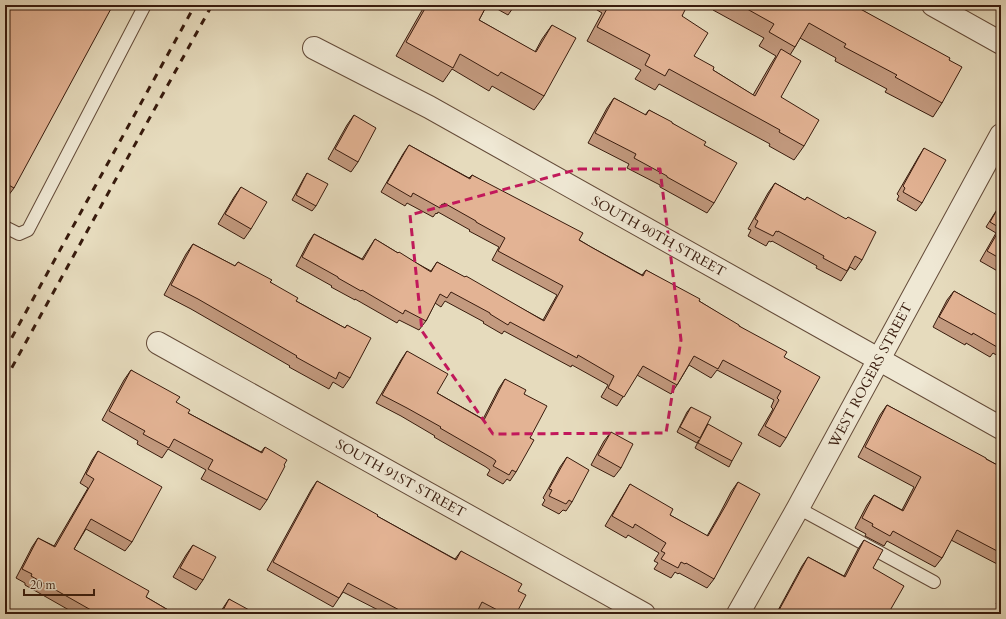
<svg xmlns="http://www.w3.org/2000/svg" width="1006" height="619" font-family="Cardo,serif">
<rect width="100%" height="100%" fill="#e6dbbd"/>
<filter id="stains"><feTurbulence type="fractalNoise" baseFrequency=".005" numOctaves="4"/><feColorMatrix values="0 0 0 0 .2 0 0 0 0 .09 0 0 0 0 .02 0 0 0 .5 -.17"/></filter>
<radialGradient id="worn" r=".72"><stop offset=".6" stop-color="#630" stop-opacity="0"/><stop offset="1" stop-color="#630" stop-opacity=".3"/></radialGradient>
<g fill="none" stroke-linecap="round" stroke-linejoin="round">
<!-- lane casing -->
<g stroke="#644b39" stroke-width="14">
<g id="lane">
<polyline points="5,227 19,234 28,230 145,5"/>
<polyline points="798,508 934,582"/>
</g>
</g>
<!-- street casing -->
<g stroke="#644b39" stroke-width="24">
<g id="street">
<polyline points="933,5 1001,43"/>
<polyline points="314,48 429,107 1001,428"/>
<polyline points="158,343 644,614"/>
<polyline points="738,614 798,508 1001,135"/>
</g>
</g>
<!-- lane -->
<use href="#lane" stroke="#efe8d4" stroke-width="12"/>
<!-- street -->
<use href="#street" stroke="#efe8d4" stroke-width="22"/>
<!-- rail -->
<g stroke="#381b0d" stroke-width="3" stroke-dasharray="7 7" stroke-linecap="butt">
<polyline points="5,350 195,5"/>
<polyline points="5,380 212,5"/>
</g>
</g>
<!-- wall -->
<g fill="#c39a7f" stroke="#381b0d">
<polygon points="5,5 14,188 5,200"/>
<polygon points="425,5 487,5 479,20 535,52 542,39 552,25 544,96 534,110 492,86 489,91 452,69 443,82 396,56"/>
<polygon points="490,5 515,5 508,15"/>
<polygon points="589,5 684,5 682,16 694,56 713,70 753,95 771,64 776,56 759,46 764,38 713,10 716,5 853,5 949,60 942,103 933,117 885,92 887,89 835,61 836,58 800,38 795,47 790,55 781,97 804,146 794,160 769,146 770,144 659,84 655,90 635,79 641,70 587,41 602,13"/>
<polygon points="614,98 645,115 649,110 672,123 704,145 714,203 707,213 660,187 660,185 627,168 629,164 588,143 607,108"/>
<polygon points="354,115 358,162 351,172 328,159 347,125"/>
<polygon points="409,145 469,178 472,175 591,247 642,275 646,270 699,301 739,326 784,357 786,438 780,447 758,435 773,409 771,407 774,400 717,370 711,378 689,365 677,385 671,394 637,375 617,406 601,397 608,385 572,365 571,367 504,331 502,334 483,323 484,322 445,301 441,307 435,303 426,321 419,330 399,320 397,323 355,299 355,300 331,287 332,286 296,266 308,243 314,234 362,259 375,239 398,253 431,271 437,262 464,277 543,320 557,295 492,260 499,247 469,231 470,230 438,212 437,214 436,213 433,217 407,203 405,206 381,192 403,154"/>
<polygon points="924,148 922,203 916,211 897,200 899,196 897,194 919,156"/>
<polygon points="307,173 316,206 312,211 292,200 304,178"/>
<polygon points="775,183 805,200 807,197 862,260 855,270 850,267 841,281 816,268 817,266 772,241 771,242 769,241 766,246 748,236 751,230 748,229 768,193"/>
<polygon points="241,187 251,229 244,239 218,224 234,197"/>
<polygon points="1001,203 1001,273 980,261 996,233 986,227"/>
<polygon points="193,244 235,266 238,262 270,282 296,301 345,328 347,325 350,378 343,388 333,382 329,389 289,367 290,366 191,309 164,295 186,254"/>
<polygon points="954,291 996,315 1000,309 1001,309 1001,358 993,353 990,357 966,343 965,345 933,327 947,300"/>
<polygon points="407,351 437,393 483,419 499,388 505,379 524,394 530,438 516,472 510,481 507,479 503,484 487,475 490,470 486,467 434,437 435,436 401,416 376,403 401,360"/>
<polygon points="131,370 176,402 188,413 261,452 265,447 267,500 260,510 201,479 206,470 168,449 162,458 137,444 138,441 102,420 124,380"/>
<polygon points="887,405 1001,467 1001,566 951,540 942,558 935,567 887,541 884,546 865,536 866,534 855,528 867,505 874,495 902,510 914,487 858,457 880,415"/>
<polygon points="691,407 704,431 708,424 732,461 729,467 695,448 699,440 697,443 677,432 687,412"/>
<polygon points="611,432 621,468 614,477 591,465 604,441"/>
<polygon points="98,451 132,542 125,551 86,529 74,549 146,597 175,614 76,614 25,585 25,583 16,578 32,547 38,538 54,546 88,488 80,483 92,460"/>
<polygon points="567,457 572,502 566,511 563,510 559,514 542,505 545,500 543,498 560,467"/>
<polygon points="317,481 377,516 455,559 461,551 518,591 516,614 483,614 477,611 476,614 386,614 343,592 333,607 267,570 311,490"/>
<polygon points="738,482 714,579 707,588 679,573 678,574 675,572 671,578 654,569 658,563 654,561 659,553 628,535 626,538 605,526 624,494 630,484 670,515 707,536 719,515 731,492"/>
<polygon points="864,540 888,614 776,614 802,566 808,557 844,576 858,549"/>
<polygon points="193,545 203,580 196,590 173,577 186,555"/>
<polygon points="1001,595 1001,607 996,604"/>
<polygon points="229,599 250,614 219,614"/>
</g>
<!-- building -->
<g fill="#e3b394" stroke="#381b0d">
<polygon points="5,5 113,5 14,188 5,183"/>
<polygon points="427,5 487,5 479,20 536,52 552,25 576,38 544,96 501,72 498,76 460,54 453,68 406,42"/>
<polygon points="609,5 684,5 687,6 682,16 708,33 694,56 714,67 713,70 755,96 781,49 801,61 781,97 819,120 804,146 779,132 780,130 669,69 665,76 645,65 650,55 597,27"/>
<polygon points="740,5 853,5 950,58 949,60 962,67 942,103 895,77 897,75 844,47 846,44 809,23 795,47 769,32 774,24"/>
<polygon points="614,98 646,115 649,110 672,122 672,123 706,142 704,145 737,163 714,203 667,177 667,176 634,158 636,154 595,133"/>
<polygon points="354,115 376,128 358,162 335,149"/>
<polygon points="409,145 470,179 472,175 583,233 579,240 591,247 643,276 646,270 700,299 699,301 739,325 739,326 787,352 784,357 820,377 786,438 765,426 779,400 777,398 781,391 723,360 718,369 694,356 677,385 643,366 624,397 608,388 614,376 578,355 577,358 510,322 508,325 490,314 490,313 451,292 447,298 440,294 426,321 405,310 403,314 362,290 361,291 338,278 338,277 302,257 314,234 363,260 375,239 398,253 399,252 431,272 437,262 465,277 466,276 544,321 563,286 498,251 505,238 476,222 476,221 444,203 444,205 442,204 440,208 413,193 411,197 387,183"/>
<polygon points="924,148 946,160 922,203 903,192 905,188 903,186"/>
<polygon points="307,173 328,184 316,206 296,195"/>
<polygon points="775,183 805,200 807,197 846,219 848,217 876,232 862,260 855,256 847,271 823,258 824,256 778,231 778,232 776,231 773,236 755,227 758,221 755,219"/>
<polygon points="241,187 267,202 251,229 225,214"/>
<polygon points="1001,203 1001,227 1000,228 990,222"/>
<polygon points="1001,227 1001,259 987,251"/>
<polygon points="5,233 7,234 5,239"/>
<polygon points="193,244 235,266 238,262 272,280 270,282 298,298 296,301 345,328 347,325 371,338 350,378 339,372 336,379 296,357 297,356 198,299 171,285"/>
<polygon points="954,291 997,315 1000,309 1001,309 1001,345 999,344 997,347 973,333 972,335 939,317"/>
<polygon points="407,351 448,374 437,393 484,420 505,379 526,390 524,394 547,406 530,438 534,440 516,472 512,470 509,475 493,466 496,461 492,458 440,428 441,427 407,408 382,395"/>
<polygon points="131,370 180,397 176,402 190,410 188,413 262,453 265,447 287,460 284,465 285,466 283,470 267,500 208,469 213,460 174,439 169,448 143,434 145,431 109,411"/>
<polygon points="887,405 986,458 986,459 1001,467 1001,553 957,530 942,558 893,531 890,536 872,526 873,524 862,518 874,495 903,511 921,477 865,447"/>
<polygon points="691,407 711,417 700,438 680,427"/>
<polygon points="708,424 742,443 732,461 698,443"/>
<polygon points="611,432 633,444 621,468 598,455"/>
<polygon points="98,451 162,487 132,542 91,519 74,549 149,591 146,597 175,614 98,614 31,576 32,574 22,569 38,538 55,547 94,479 86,474"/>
<polygon points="567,457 589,470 572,502 569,500 566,504 549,496 552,490 549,489"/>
<polygon points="317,481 378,515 377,516 456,560 461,551 522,584 518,591 526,595 516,614 505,614 482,602 476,614 405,614 405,613 348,583 339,598 273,562"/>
<polygon points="738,482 760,494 714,579 686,563 685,564 681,562 678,568 661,559 665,553 661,551 666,543 635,524 633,528 612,516 630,484 673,509 670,515 708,536 726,505"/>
<polygon points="864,540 883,550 873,568 904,586 888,614 783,614 778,612 808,557 845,577"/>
<polygon points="193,545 216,557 203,580 180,568"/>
<polygon points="229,599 251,611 250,614 221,614"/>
</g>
<!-- marked area -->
<path fill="none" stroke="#c2185b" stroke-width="3" stroke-dasharray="8 5" stroke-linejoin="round" d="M579 169H660L681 340 666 433 493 434 422 331 410 215Z"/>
<g text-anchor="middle" stroke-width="4" stroke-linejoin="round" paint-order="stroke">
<!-- street labels -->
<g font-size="14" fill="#381b0d" stroke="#efe8d4">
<text transform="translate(659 236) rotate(29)" y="5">SOUTH 90TH STREET</text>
<text transform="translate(870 375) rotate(-62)" y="5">WEST ROGERS STREET</text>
<text transform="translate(401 478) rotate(29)" y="5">SOUTH 91ST STREET</text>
</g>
</g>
<!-- margin -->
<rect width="1006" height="619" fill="none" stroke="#e6dbbd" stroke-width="20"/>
<rect x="6" y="6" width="994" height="607" fill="none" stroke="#381b0d" stroke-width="2"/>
<rect x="10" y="10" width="986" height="599" fill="none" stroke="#381b0d"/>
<!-- scale -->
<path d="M24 589v6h70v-6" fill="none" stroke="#381b0d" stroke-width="2"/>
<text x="30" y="589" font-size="12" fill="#381b0d" stroke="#efe8d4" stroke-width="3" paint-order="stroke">20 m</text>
<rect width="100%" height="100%" filter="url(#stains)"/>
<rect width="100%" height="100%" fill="url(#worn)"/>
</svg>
